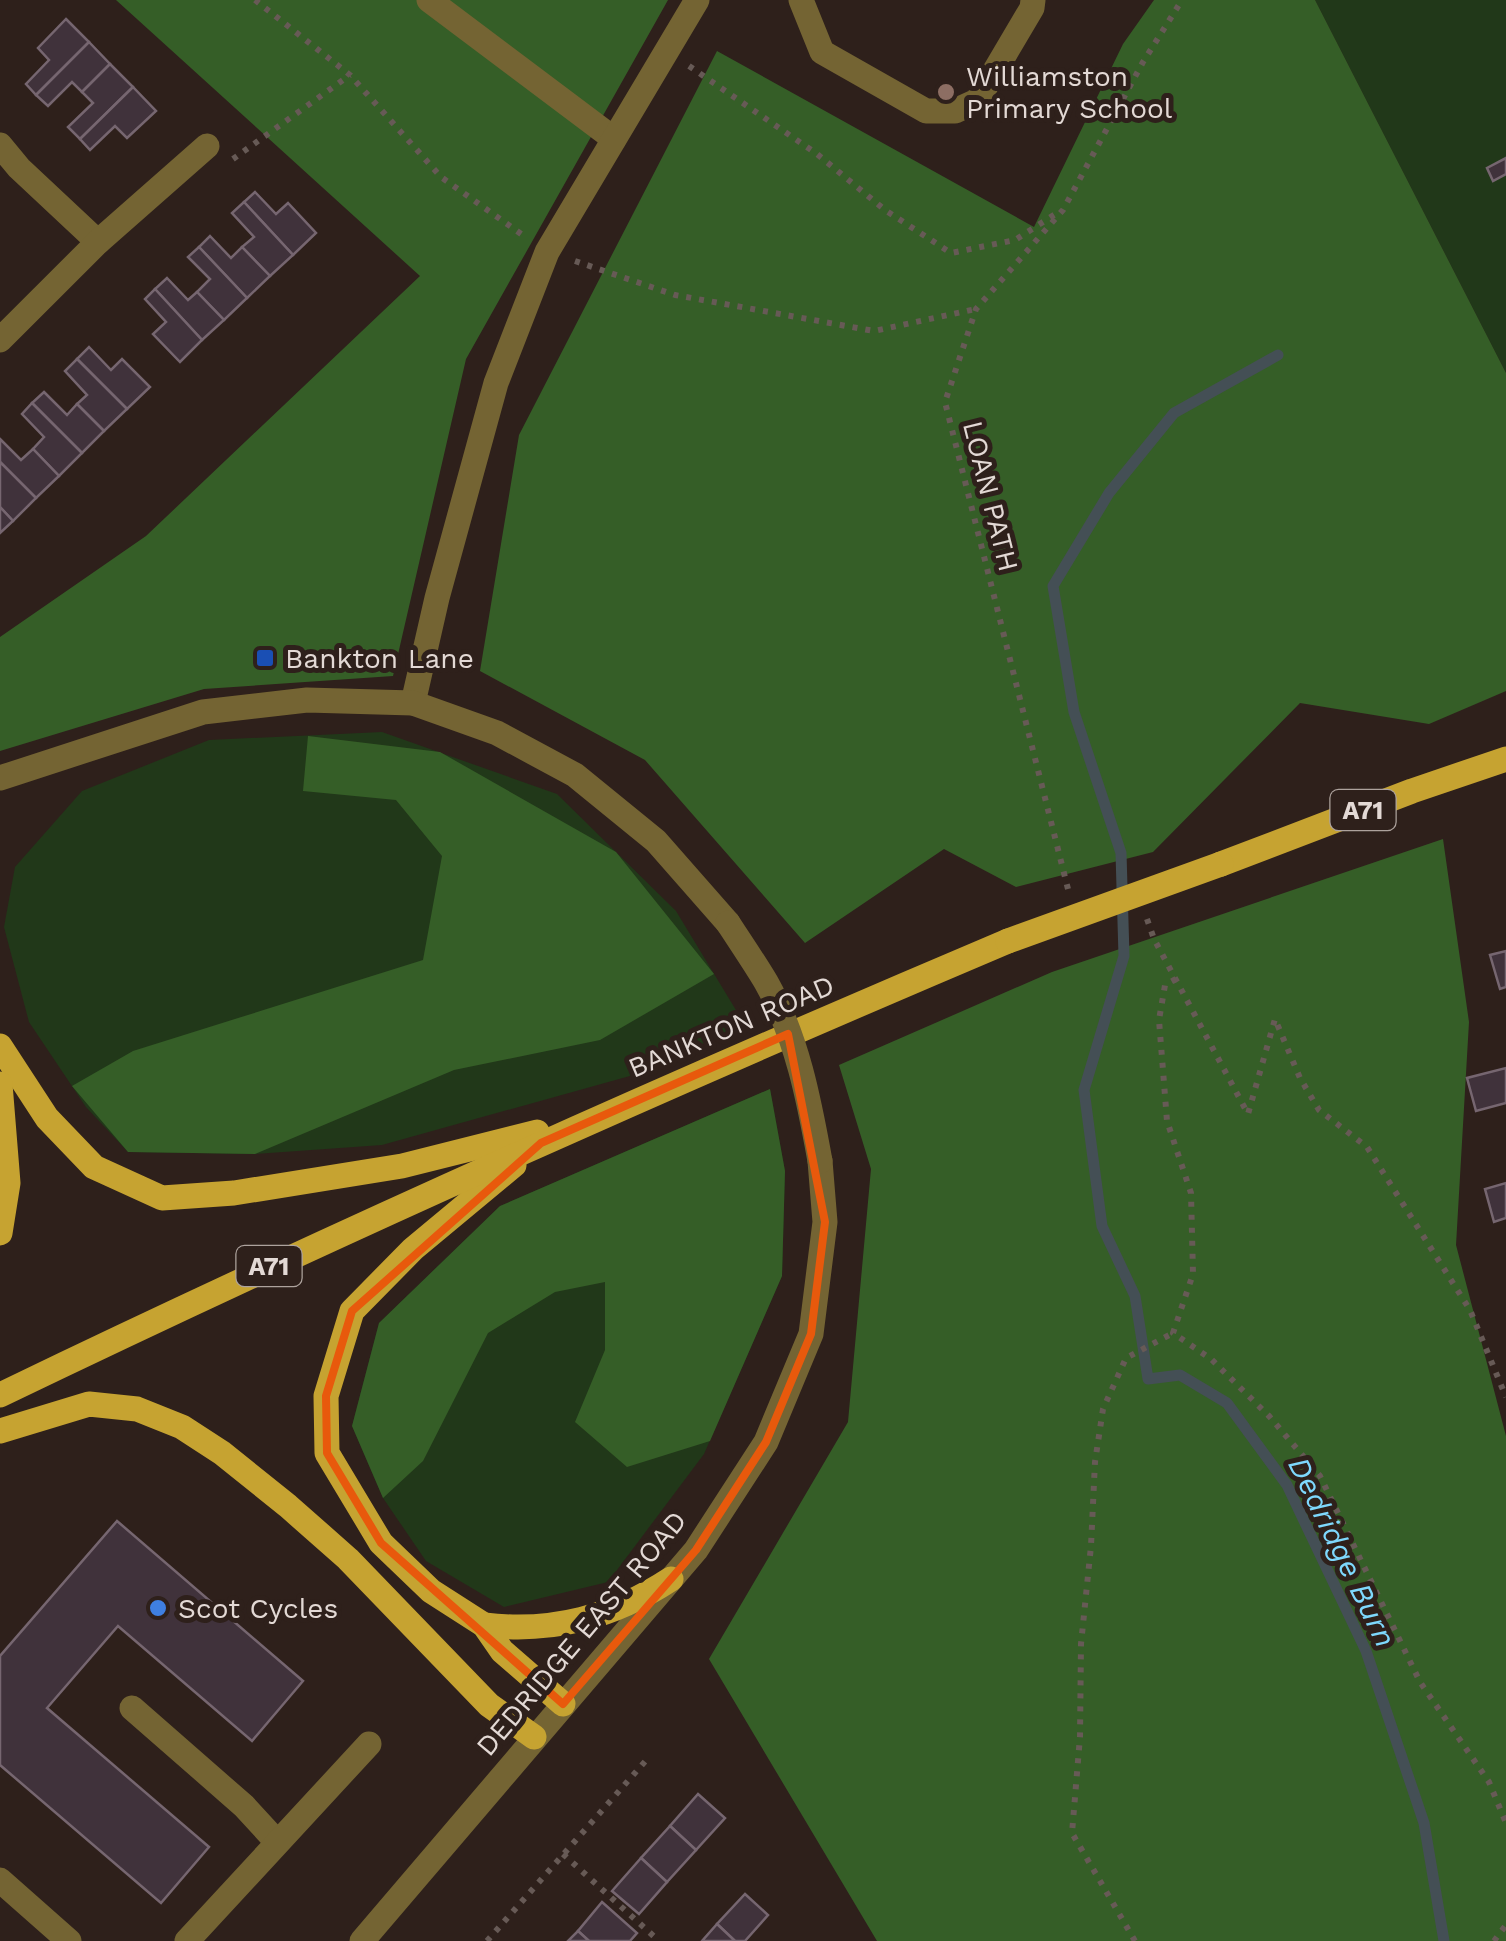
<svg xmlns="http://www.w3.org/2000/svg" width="1506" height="1941" font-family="'Work Sans',sans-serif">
<rect width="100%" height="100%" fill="#2e201b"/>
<!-- green -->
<g fill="#213819">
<polygon points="1315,0 1506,0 1506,373"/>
<polygon points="382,732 557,794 676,911 745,1025 637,1074 382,1145 255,1154 128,1152 86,1107 29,1022 4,927 15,867 82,791 209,740"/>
<polygon points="770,1089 785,1171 782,1276 704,1454 608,1582 504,1607 426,1561 383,1498 352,1426 379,1323 500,1206"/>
</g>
<!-- forest -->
<g fill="#355e27">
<polygon points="116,0 668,0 466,359 393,676 204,689 0,751 0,637 146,536 420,276"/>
<polygon points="1154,0 1315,0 1506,373 1506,691 1429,724 1300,703 1153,852 1016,887 944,849 805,943 645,760 480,671 519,435 717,51 1034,227 1123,44"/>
<polygon points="308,736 440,752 616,852 714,974 600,1040 454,1070 255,1154 128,1152 72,1086 133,1051 423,960 442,856 396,800 303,791"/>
<polygon points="1443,839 1469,1022 1456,1245 1506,1436 1506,1941 877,1941 709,1659 848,1422 871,1169 839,1065 1052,972"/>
<polygon points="770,1089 785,1171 782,1276 710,1441 627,1467 575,1422 605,1350 605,1282 555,1292 488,1333 423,1461 383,1498 352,1426 379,1323 500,1206"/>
</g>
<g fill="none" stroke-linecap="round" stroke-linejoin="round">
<!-- stream -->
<polyline stroke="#444f55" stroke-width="11" points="1278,355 1174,413 1109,493 1053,586 1074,712 1121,853 1124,956 1084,1090 1102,1226 1135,1296 1148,1379 1180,1375 1227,1403 1287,1485 1366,1651 1424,1823 1444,1941"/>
</g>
<!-- building -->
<g fill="#40323b" stroke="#766670" stroke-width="2.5">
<polygon points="66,19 89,42 36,95 26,84 49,60 38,48"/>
<polygon points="89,42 110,64 82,92 72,82 48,106 36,95"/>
<polygon points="110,64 133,87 80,139 68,127 93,103 82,92"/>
<polygon points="133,87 156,111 127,138 115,126 90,150 80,139"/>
<polygon points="1506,158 1506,174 1493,181 1487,168"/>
<polygon points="255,192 276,214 288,203 316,233 293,255 244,202"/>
<polygon points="244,202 293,255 270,276 242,247 254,237 232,213"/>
<polygon points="210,236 231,258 242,247 270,276 247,298 199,247"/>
<polygon points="199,247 247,298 224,320 197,292 210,279 188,257"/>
<polygon points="167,278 188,300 197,292 224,320 202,340 155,289"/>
<polygon points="155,289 202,340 180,362 153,334 166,322 145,299"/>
<polygon points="89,347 111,370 122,359 150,387 127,409 77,359"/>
<polygon points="77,359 127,409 104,431 77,404 87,395 65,371"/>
<polygon points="44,392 67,415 77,404 104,431 82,453 32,403"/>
<polygon points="32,403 82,453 59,476 33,449 44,437 22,414"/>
<polygon points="0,439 21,460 33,449 59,476 36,498 0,462"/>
<polygon points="0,462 36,498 13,521 0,507"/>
<polygon points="0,507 13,521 0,533"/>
<polygon points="1506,951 1506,987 1500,989 1490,955"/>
<polygon points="1506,1068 1506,1103 1476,1111 1467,1078"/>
<polygon points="1506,1183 1506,1218 1494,1222 1485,1189"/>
<polygon points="117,1521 303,1681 252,1741 118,1626 47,1708 209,1847 161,1903 0,1765 0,1656"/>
<polygon points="698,1794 725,1818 696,1850 670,1826"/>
<polygon points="670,1826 696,1850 667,1882 641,1858"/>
<polygon points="641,1858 667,1882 639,1914 612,1891"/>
<polygon points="745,1894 768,1915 745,1941 735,1941 717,1924"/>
<polygon points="602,1902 637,1933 630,1941 589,1941 578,1931"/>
<polygon points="717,1924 735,1941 702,1941"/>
<polygon points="578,1931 589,1941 568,1941"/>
</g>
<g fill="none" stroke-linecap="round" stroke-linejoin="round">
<!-- path -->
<g stroke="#675a56" stroke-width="6" stroke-dasharray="5 8" stroke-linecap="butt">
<polyline points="255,0 350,75 441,177 524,236"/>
<polyline points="689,66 817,154 885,210 951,253 1015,240 1057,213"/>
<polyline points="233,159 350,75"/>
<polyline points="575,261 675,295 874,331 976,309"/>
<polyline points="1068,889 945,402 976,309 1063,210 1143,62 1182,0"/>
<polyline points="1147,919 1154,939 1248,1114 1275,1019 1300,1078 1319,1110 1367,1147 1470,1310 1506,1397"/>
<polyline points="1176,979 1165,985 1159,1020 1167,1121 1191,1193 1193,1274 1173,1333 1211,1359 1269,1416 1320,1476 1420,1682 1489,1782 1506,1823"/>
<polyline points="563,1854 659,1941"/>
<polyline points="487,1941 649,1757"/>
<polyline points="1135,1941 1072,1833 1080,1737 1081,1644 1091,1546 1095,1462 1103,1409 1126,1358 1173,1333"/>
<polyline points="1494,1941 1506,1925"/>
</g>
<!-- minor -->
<g stroke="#746433" stroke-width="25">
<polyline points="429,0 614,139"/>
<polyline points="801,0 822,52 926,111 955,111 977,101 1032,8 1033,0"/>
<polyline points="0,145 19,168 98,242"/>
<polyline points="0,340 98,242 207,146"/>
<polyline points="413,703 437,598 496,383 547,252 697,0"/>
<polyline points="0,778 203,712 307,700 413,703 497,733 575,775 656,841 728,923"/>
<polyline points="132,1708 244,1806 277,1842"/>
<polyline points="0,1880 69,1941"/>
<polyline points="187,1941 369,1744"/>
<polyline points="362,1941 696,1550 766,1442 811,1334 825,1222 820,1161"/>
</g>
<!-- major -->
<g stroke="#c6a331" stroke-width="25">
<polyline points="1221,864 1412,791 1506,759"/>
<polyline points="0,1046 47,1118 94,1167 162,1198 234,1193 402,1166 537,1132"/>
<polyline points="0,1084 8,1183 0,1233"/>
<polyline points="514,1165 413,1249 352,1311 326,1396 327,1453 381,1543 431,1591 484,1625 502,1651 563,1704"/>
<path d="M0 1395C332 1235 668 1085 1008 941"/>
<polyline points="0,1431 89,1404 137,1409 182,1427 222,1453 288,1506 348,1559 489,1705 534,1737"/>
<path d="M484 1625C553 1633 613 1617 671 1579"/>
</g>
<!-- minor-bridge -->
<path stroke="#746433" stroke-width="25" d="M728 923C741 943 754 962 766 982 797 1037 809 1100 820 1161"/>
<!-- major-bridge -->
<polyline stroke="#c6a331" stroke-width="25" points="1008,941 1221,864"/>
</g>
<!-- marked area -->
<path fill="none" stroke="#e8590c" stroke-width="8" stroke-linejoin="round" d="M788 1034 825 1222 811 1334 766 1442 696 1550 563 1704 381 1543 327 1453 326 1396 352 1311 541 1143Z"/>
<!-- markers -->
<circle fill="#8d6e63" stroke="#2e201b" stroke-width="4" cx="946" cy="92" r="10"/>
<rect fill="#1a4fb4" stroke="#2e201b" stroke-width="4" x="255" y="648" width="20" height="20" rx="5"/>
<circle fill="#3f7fe0" stroke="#2e201b" stroke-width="4" cx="158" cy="1608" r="10"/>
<g text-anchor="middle" stroke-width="10" stroke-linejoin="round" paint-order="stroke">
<!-- shield labels -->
<g fill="#2e201b" stroke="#ada29d" stroke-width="2.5">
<rect x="1330.5" y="790" width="65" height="40" rx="8"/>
<rect x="236.5" y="1246" width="65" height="40" rx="8"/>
</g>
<g font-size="25" font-weight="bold" fill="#e3d9d5">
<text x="1363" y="819">A71</text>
<text x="269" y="1275">A71</text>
</g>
<!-- poi labels -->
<g font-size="28" fill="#e3d9d5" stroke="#2e201b" text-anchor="start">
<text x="966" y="86">Williamston<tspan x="966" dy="32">Primary School</tspan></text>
<text x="285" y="668">Bankton Lane</text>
<text x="178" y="1618">Scot Cycles</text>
</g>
<!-- street labels -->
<g font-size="28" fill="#e3d9d5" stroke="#2e201b">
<text transform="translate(991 496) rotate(76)" y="10">LOAN PATH</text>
<text transform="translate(731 1026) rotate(-23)" y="10">BANKTON ROAD</text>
<text transform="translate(581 1633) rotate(-50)" y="10">DEDRIDGE EAST ROAD</text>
</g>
<!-- water labels -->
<g font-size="30" font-style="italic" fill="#7ed8fd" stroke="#2e201b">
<text transform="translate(1342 1552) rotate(64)" y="10">Dedridge Burn</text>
</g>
</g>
</svg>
